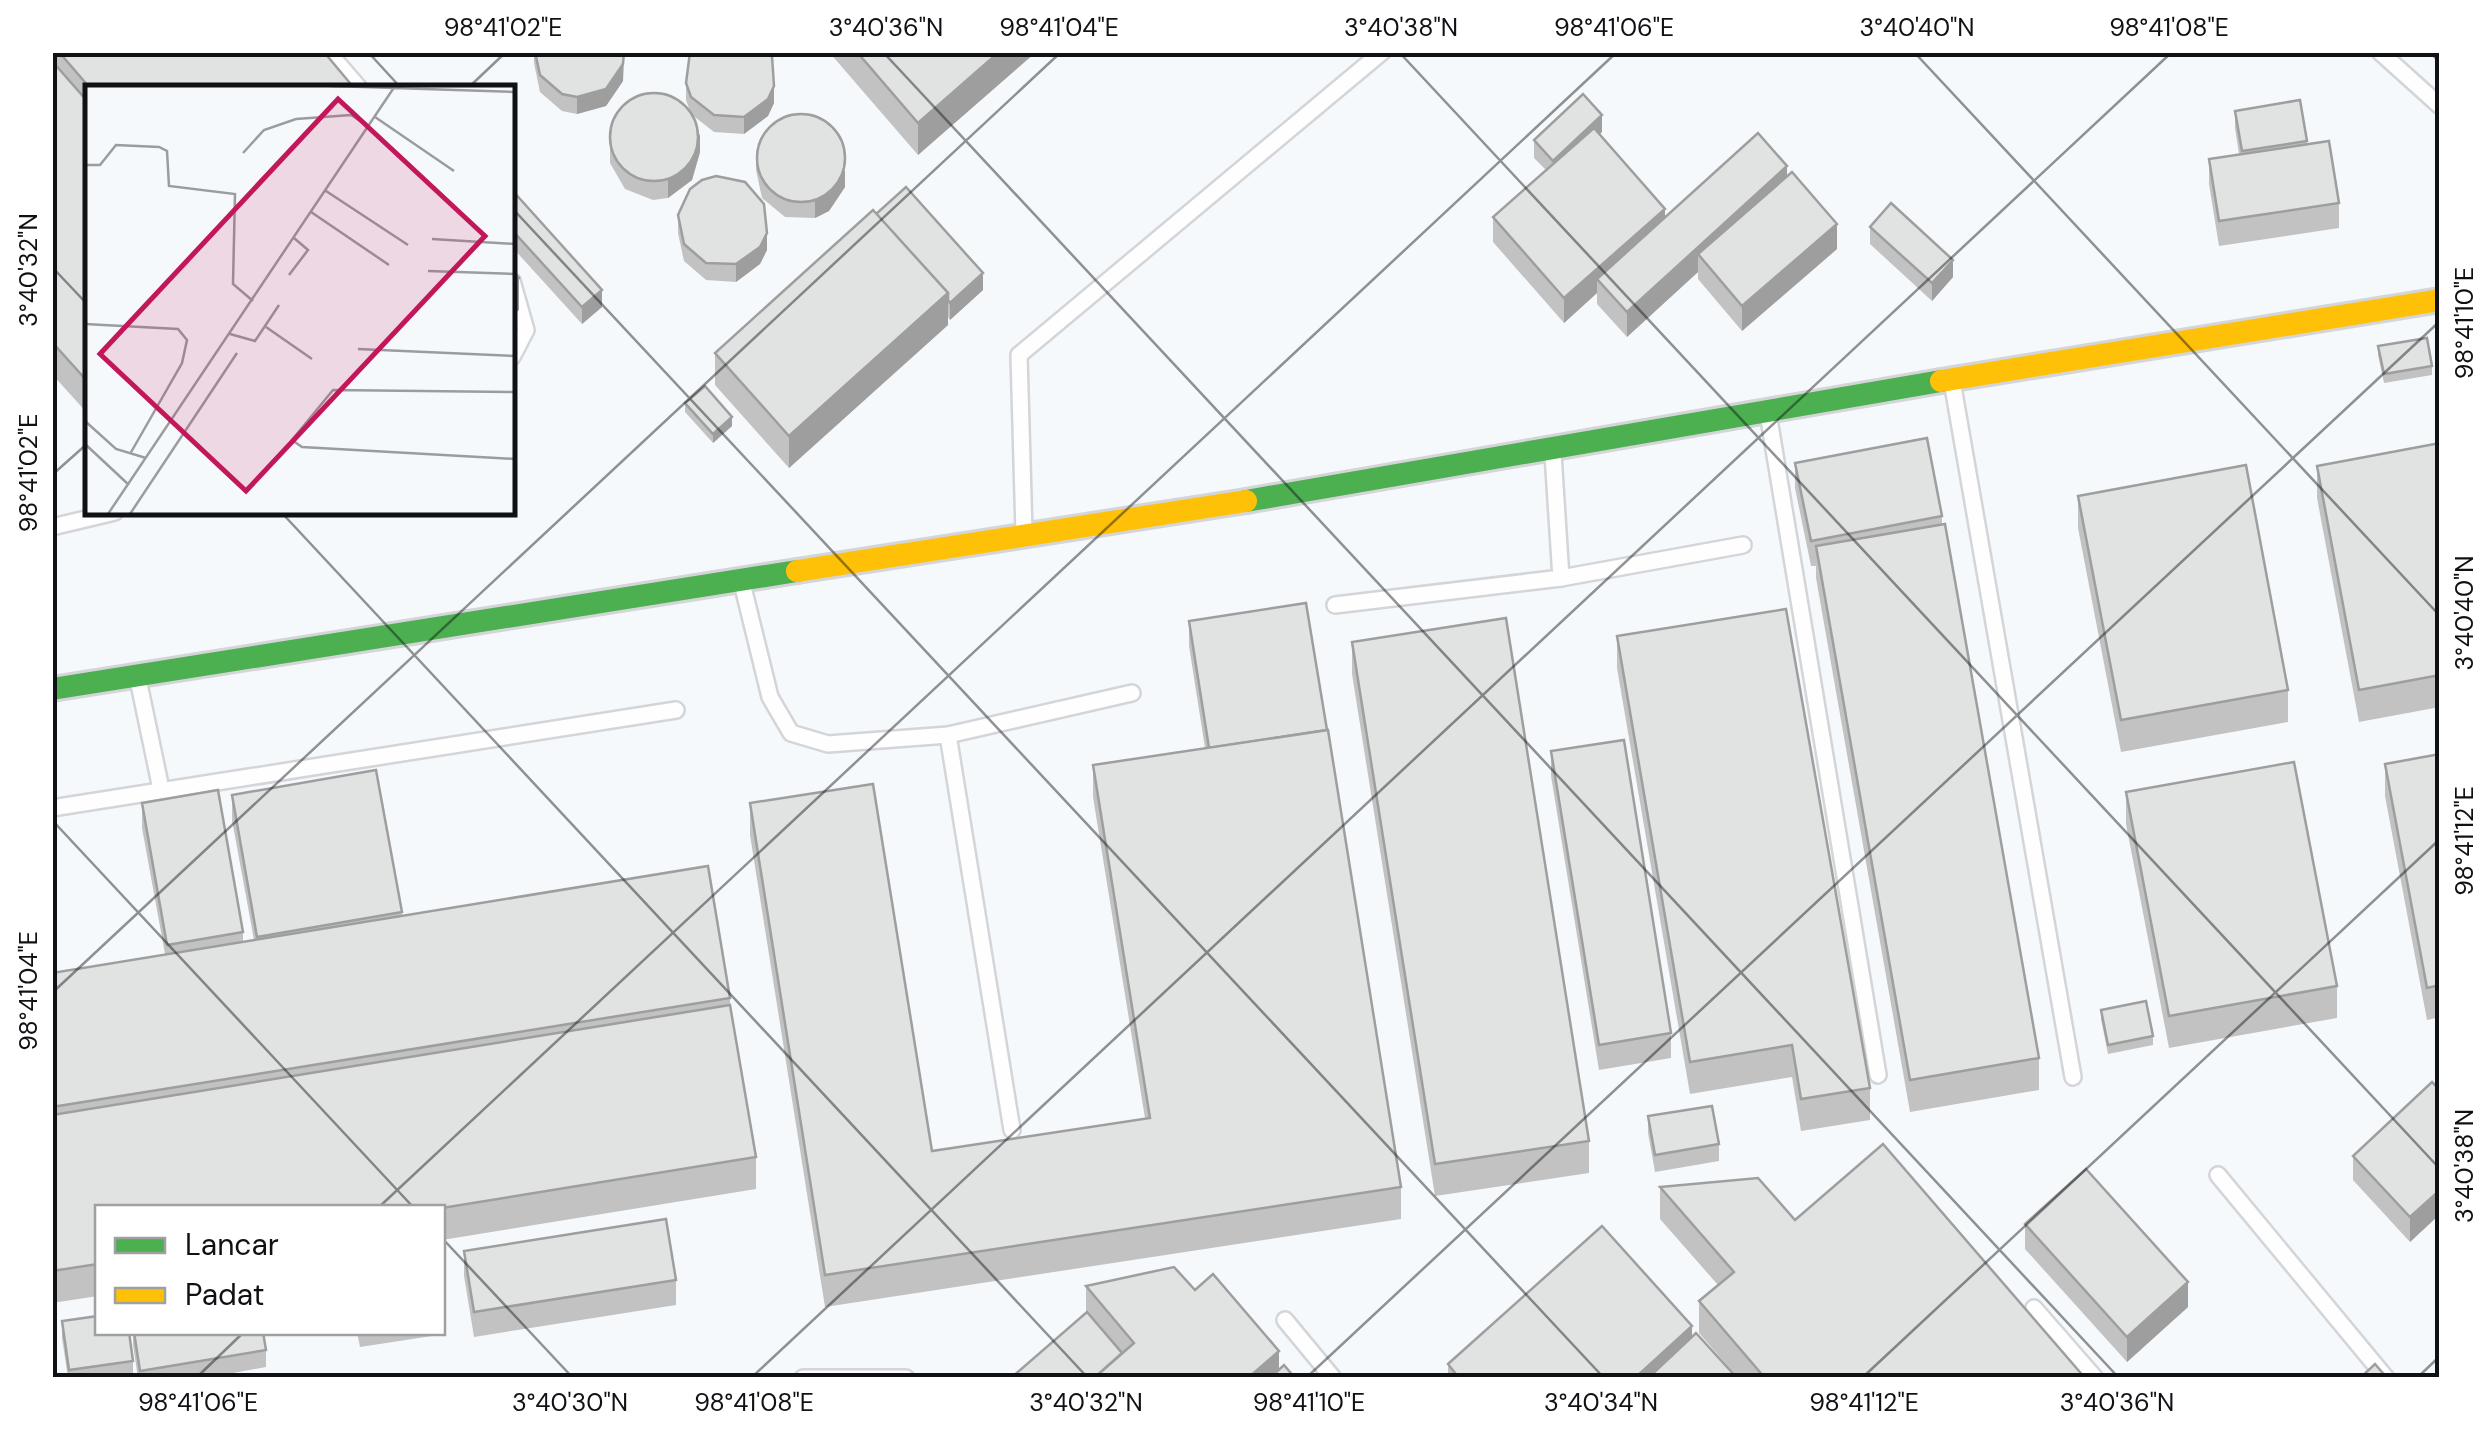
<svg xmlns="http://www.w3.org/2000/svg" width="2492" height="1430" font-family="'DM Sans',sans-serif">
<rect width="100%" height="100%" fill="#f6f9fc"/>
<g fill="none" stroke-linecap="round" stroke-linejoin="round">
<!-- lane casing -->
<g stroke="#d3d5d8" stroke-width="20">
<g id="lane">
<polyline points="328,52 359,88"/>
<polyline points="2380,52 2440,106"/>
<polyline points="512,281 526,330 512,357"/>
<polyline points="1952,381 2073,1077"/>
<polyline points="1768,413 1878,1075"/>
<polyline points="52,527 115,512"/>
<polyline points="1024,533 1019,355 1382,52"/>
<polyline points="1561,578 1743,545"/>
<polyline points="742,583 770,697 791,733 828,744 948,735 1132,693"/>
<polyline points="1335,605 1561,578 1553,454"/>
<polyline points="138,679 161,789"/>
<polyline points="948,735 1012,1130"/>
<polyline points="52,808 676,710"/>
<polyline points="2218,1175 2386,1378"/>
<polyline points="2034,1308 2095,1378"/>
<polyline points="1285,1320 1333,1378"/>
<polyline points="803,1378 906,1378"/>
</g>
</g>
<!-- fast casing -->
<g stroke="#d3d5d8" stroke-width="28">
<g id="fast">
<polyline points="1246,501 1941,381"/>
<polyline points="52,689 797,571"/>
</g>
</g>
<!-- slow casing -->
<g stroke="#d3d5d8" stroke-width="28">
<g id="slow">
<polyline points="1941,381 2440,300"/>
<polyline points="797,571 1246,501"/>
</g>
</g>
<!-- lane -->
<use href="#lane" stroke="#fefeff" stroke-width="15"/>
<!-- fast -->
<use href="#fast" stroke="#4caf50" stroke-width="22"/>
<!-- slow -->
<use href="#slow" stroke="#ffc107" stroke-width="22"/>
</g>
<!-- wall -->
<g fill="#c2c2c2">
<polygon points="52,52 324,52 354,88 88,88 88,414 52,374"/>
<polygon points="534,52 624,52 623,81 606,106 577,114 562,111 540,92 534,63"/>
<polygon points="829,52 1036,52 918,155"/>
<polygon points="686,83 774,103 768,116 744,134 714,132 691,114 686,100"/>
<polygon points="2235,111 2307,141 2307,144 2339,203 2339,228 2219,246 2209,184 2209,159 2239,154 2235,128"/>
<polygon points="1602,132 1600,134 1665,218 1787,176 1837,249 1742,331 1698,279 1698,272 1627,337 1597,304 1597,293 1564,323 1493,242 1493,217 1546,170 1534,158 1534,140"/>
<polygon points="610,146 700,152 692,180 668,198 653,200 625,189 610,163"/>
<polygon points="756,152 845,187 829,211 815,218 785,217 762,198 756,170"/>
<polygon points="512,190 602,307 582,324 512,247"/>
<polygon points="876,214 983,290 950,320 948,317 948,325 789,468 715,385 715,353"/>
<polygon points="678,215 767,250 760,264 736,282 706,280 684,261 678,233"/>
<polygon points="1870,227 1953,277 1932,301 1870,244"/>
<polygon points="2378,346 2432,366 2432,375 2384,383 2378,355"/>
<polygon points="685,403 732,426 713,443 685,412"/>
<polygon points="2440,443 2440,707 2359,722 2317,498 2317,466"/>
<polygon points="1795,463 1942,516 1942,524 2039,1058 2039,1090 1910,1112 1816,578 1816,566 1811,566 1795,488"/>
<polygon points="2078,496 2288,690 2288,722 2121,752 2078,528"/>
<polygon points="1189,621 1401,1187 1401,1219 825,1307 750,835 750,803 932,1151 1145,1118 1093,797 1093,765 1205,748 1189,646"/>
<polygon points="1617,636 1870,1088 1870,1120 1801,1131 1792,1077 1690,1094 1617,668"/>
<polygon points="1352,642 1589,1141 1589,1173 1435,1196 1352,674"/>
<polygon points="1551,751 1671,1033 1671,1058 1599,1070 1551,776"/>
<polygon points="2440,754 2440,1017 2427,1020 2385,796 2385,764"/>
<polygon points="2126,792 2337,986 2337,1018 2169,1048 2126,824"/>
<polygon points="232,795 402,912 402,916 730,998 730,1005 756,1157 756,1189 442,1240 442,1208 98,1208 98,1296 52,1303 52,973 165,954 142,828 142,803 243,932 243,942 254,940 232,820"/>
<polygon points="2101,1010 2153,1036 2153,1045 2108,1054 2101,1019"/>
<polygon points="2440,1090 2440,1214 2410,1242 2353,1180 2353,1156"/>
<polygon points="1648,1116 1719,1144 1719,1161 1655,1172 1648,1133"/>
<polygon points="1660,1187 1795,1220 2085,1378 1738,1378 1699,1333 1699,1301 1718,1285 1660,1219"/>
<polygon points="2025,1224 2188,1307 2127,1362 2025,1249"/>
<polygon points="464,1251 676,1280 676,1305 474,1337 464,1276"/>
<polygon points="1086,1286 1195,1290 1279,1370 1011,1378 1086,1312"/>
<polygon points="62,1321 133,1361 133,1378 68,1378 62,1338"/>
<polygon points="133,1332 263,1332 266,1350 266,1367 206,1378 138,1378 133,1345"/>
<polygon points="357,1332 432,1332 432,1336 360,1347"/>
<polygon points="1692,1337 1737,1378 1448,1378 1448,1364"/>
</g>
<!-- shaded-wall -->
<g fill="#9e9e9e">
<polygon points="624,52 623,81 606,106 577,114 577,97"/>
<polygon points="999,52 1036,52 918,155 918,123"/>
<polygon points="774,86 774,103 768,116 744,134 744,117"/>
<polygon points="1602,115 1602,132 1553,179 1553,161"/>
<polygon points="700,134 700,152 692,180 668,198 668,180"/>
<polygon points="1787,166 1787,191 1698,254 1698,272 1627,337 1627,312"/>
<polygon points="845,170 845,187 829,211 815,218 815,201"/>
<polygon points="1665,209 1665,234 1597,279 1597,293 1564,323 1564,298"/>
<polygon points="1837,224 1837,249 1742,331 1742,306"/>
<polygon points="767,233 767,250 760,264 736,282 736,264"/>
<polygon points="1953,260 1953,277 1932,301 1932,283"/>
<polygon points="983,273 983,290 950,320 950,303"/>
<polygon points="519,278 519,310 512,316 512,284"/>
<polygon points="602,290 602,307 582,324 582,307"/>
<polygon points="948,293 948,325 789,468 789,436"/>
<polygon points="732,417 732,426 713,443 713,434"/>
<polygon points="2440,1190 2440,1214 2410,1242 2410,1217"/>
<polygon points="2188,1282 2188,1307 2127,1362 2127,1337"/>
<polygon points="1692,1326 1692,1358 1671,1378 1635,1378"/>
<polygon points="1279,1351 1279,1378 1248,1378"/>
</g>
<!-- building -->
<g fill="#e1e2e2" stroke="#9e9e9e" stroke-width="2.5">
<polygon points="59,52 324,52 354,88 90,88"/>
<polygon points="535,52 624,52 623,64 606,89 577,97 562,94 540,75"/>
<polygon points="690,52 769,52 772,56 774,86 768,99 744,117 714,115 691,97 686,83"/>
<polygon points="857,52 999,52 918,123"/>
<polygon points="52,61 88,102 88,382 52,342"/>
<circle cx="654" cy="137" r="44"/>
<polygon points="1583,94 1602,115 1553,161 1534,140"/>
<polygon points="2300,100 2307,141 2242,151 2235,111"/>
<circle cx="801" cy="158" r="44"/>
<polygon points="1594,128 1665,209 1564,298 1493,217"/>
<polygon points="1758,133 1787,166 1627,312 1597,279"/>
<polygon points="2329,141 2339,203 2219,221 2209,159"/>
<polygon points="1792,172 1837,224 1742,306 1698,254"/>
<polygon points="716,176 745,182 764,204 767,233 760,247 736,264 706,263 684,244 678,215 690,189 702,180"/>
<polygon points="906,187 983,273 950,303 948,300 948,293 876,214"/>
<polygon points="512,190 602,290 582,307 512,230"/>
<polygon points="1891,203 1953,260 1932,283 1870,227"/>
<polygon points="873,210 948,293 789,436 715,353"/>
<polygon points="512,271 519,278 512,284"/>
<polygon points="2427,338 2432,366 2384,374 2378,346"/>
<polygon points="705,386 732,417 713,434 685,403"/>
<polygon points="1927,438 1942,516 1811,541 1795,463"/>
<polygon points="2440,443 2440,675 2359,690 2317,466"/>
<polygon points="2246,465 2288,690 2121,720 2078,496"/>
<polygon points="1945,524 2039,1058 1910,1080 1816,546"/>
<polygon points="1306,603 1327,730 1209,748 1189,621"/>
<polygon points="1786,609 1870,1088 1801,1099 1792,1045 1690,1062 1617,636"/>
<polygon points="1506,618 1589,1141 1435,1164 1352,642"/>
<polygon points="1328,730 1401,1187 825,1275 750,803 873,784 932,1151 1150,1118 1093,765"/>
<polygon points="1624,740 1671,1033 1599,1045 1551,751"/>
<polygon points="2440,754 2440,985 2427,988 2385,764"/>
<polygon points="2294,762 2337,986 2169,1016 2126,792"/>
<polygon points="376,770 402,912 257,937 232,795"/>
<polygon points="218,790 243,932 167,945 142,803"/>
<polygon points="708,866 730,998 52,1107 52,973"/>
<polygon points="2146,1001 2153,1036 2108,1045 2101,1010"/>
<polygon points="730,1005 756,1157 442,1208 98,1208 98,1264 52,1271 52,1115"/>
<polygon points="2432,1082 2440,1090 2440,1190 2410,1217 2353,1156"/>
<polygon points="1712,1106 1719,1144 1655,1155 1648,1116"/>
<polygon points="1883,1144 2085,1378 1765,1378 1699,1301 1734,1272 1660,1187 1758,1178 1795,1220"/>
<polygon points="2086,1169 2188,1282 2127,1337 2025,1224"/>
<polygon points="666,1219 676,1280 474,1312 464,1251"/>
<polygon points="1602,1226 1692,1326 1635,1378 1459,1378 1448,1364"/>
<polygon points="1174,1267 1195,1290 1213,1274 1279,1351 1248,1378 1094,1378 1134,1343 1086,1286"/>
<polygon points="1087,1312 1122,1353 1094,1378 1011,1378"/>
<polygon points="98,1316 98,1332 129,1332 133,1361 69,1370 62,1321"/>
<polygon points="134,1332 263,1332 266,1350 140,1371"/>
<polygon points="1696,1333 1737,1378 1648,1378"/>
<polygon points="2375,1364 2387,1378 2360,1378"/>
<polygon points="1284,1365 1295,1378 1270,1378"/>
</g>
<!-- ticks -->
<path fill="none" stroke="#0f1114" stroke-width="2.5" stroke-opacity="0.45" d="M368 52 401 88M883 52 2119 1378M1399 52 2440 1169M1914 52 2440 616M2430 52 2440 63M468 88 506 52M512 208 1604 1378M52 267 88 305M52 475 88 443M281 512 1088 1378M52 820 414 1208M52 993 1061 52M378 1208 1617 52M442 1238 573 1378M52 1372 57 1378M196 1378 244 1332M751 1378 2172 52M1306 1378 2440 321M1862 1378 2440 839M2417 1378 2440 1356"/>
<!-- overview -->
<g transform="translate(85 85)">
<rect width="430" height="430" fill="#f6f9fc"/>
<path fill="none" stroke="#9a9c9f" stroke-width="2.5" d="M246 1 430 7M290 32 369 86M158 68 179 45 211 34 266 30 283 41M0 80H15L31 60 74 62 82 66 84 101 150 109 148 199 168 216M241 106 323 160M226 127 304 180M347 154 430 159M343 186 430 189M204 190 223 165 209 153M0 239 93 244 102 255 97 278 45 369M181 242 227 274M145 249 170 256 194 220M273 264 430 271M430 307 248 305 207 355 217 362 430 374M0 336 31 364 61 373M0 359 44 400M23 429 310 1M45 429 152 268"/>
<path fill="#c2185b" fill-opacity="0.15" stroke="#c2185b" stroke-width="5" d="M253 14 400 151 161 406 15 269Z"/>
<rect width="430" height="430" fill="none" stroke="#0f1114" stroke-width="5"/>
</g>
<!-- border -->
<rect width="2492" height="1430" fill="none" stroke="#ffffff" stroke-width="110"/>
<!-- legend -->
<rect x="95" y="1205" width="350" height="130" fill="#ffffff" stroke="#9fa0a1" stroke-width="2.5"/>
<rect x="115" y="1238" width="50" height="15" fill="#4caf50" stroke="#9fa0a1" stroke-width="2.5"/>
<text x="185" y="1255" font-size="30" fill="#0f1114">Lancar</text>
<rect x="115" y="1288" width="50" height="15" fill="#ffc107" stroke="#9fa0a1" stroke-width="2.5"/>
<text x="185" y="1305" font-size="30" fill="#0f1114">Padat</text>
<rect x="55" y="55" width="2382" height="1320" fill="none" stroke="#0f1114" stroke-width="4"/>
<g font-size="25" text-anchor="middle" fill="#0f1114">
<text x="503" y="36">98°41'02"E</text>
<text x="886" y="36">3°40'36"N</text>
<text x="1059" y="36">98°41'04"E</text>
<text x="1401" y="36">3°40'38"N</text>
<text x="1614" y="36">98°41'06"E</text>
<text x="1917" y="36">3°40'40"N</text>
<text x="2169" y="36">98°41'08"E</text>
<text transform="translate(28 270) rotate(-90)" y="9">3°40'32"N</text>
<text transform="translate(2464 323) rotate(-90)" y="9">98°41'10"E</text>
<text transform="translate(28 473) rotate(-90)" y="9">98°41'02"E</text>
<text transform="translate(2464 613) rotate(-90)" y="9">3°40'40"N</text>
<text transform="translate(2464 841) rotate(-90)" y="9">98°41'12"E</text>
<text transform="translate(28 991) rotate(-90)" y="9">98°41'04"E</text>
<text transform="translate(2464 1166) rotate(-90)" y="9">3°40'38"N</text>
<text x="198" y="1411">98°41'06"E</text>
<text x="570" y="1411">3°40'30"N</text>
<text x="754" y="1411">98°41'08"E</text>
<text x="1086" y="1411">3°40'32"N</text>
<text x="1309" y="1411">98°41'10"E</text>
<text x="1601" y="1411">3°40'34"N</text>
<text x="1864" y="1411">98°41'12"E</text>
<text x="2117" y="1411">3°40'36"N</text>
</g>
</svg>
